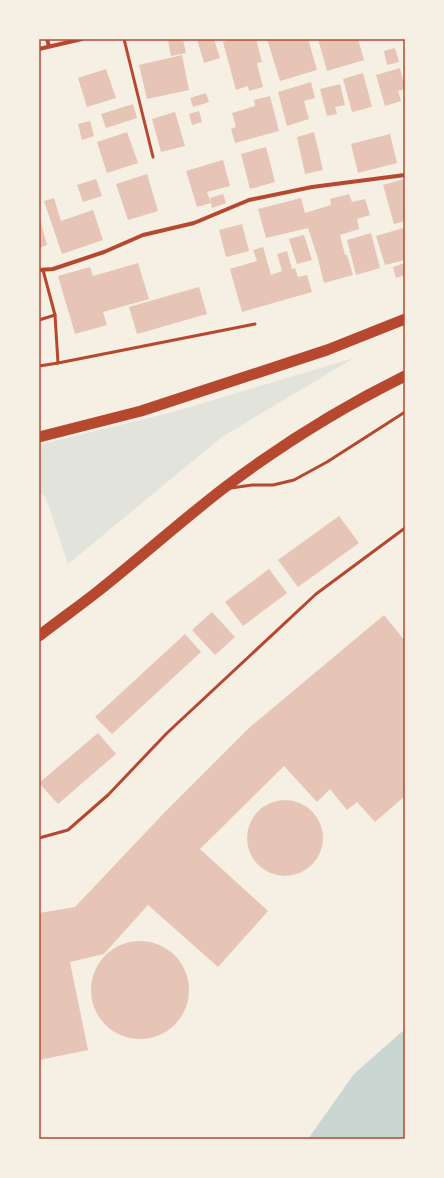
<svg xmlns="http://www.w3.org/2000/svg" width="444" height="1178" font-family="'Work Sans',sans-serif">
<rect width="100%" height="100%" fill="#f6efe4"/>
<!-- green -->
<polygon fill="#e2e4dc" points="354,358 222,437 68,564 46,498 39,491 39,445 173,412"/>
<!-- water -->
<polygon fill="#c9d6d2" points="405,1029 405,1139 308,1139 354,1074"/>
<!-- building -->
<g fill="#e6c5b7">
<polygon points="174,39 183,39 186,53 171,56 168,40"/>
<polygon points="197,39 214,39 220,58 204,63"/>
<polygon points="233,39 256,39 262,62 257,63 263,87 249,91 248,86 236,90 223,42"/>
<polygon points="267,39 308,39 317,70 280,81"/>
<polygon points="318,39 358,39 364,60 327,71"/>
<polygon points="395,48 399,62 387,65 384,51"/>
<polygon points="182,55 189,90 147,99 139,65"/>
<polygon points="400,68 403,80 405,80 405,89 398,91 401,101 385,106 376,75"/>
<polygon points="106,69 116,98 87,107 78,78"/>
<polygon points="363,73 372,107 352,112 343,79"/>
<polygon points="311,82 315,98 304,101 309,119 287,126 278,92"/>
<polygon points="340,84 345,105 335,107 337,114 327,116 320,89"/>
<polygon points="206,93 209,102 193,107 190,98"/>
<polygon points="270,96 279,131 235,143 231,129 236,127 232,113 255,106 254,100"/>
<polygon points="133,104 137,118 106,128 101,114"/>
<polygon points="199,111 202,122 192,125 189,114"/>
<polygon points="175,112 185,146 161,152 152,119"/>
<polygon points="90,121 94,136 82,140 78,124"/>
<polygon points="127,132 138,163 107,173 97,142"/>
<polygon points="314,132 323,170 305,174 297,137"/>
<polygon points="390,134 397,163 358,173 351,144"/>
<polygon points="266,147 275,182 250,189 241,154"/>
<polygon points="223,160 230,186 207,192 211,203 197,207 186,171"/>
<polygon points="147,174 158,211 128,220 116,184"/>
<polygon points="96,179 102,196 83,202 77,185"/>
<polygon points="404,179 405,183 405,221 394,224 383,185"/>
<polygon points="223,194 226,203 212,208 210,198"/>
<polygon points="349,194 352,202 365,199 370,215 357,219 359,229 340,235 345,255 347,255 353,275 324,283 319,263 319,262 308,228 266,238 258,209 301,198 305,213 331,205 330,199"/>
<polygon points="54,198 61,221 93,210 103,240 62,254 44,201"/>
<polygon points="39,215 47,245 39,248"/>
<polygon points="242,224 249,251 226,257 219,230"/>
<polygon points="403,228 405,235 405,260 385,265 376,236"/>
<polygon points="371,233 380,268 356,275 347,240"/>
<polygon points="304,235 312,260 297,264 289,239"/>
<polygon points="263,247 271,275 282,271 277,254 287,251 292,269 295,268 298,277 307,275 312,292 242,312 230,269 257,261 253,250"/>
<polygon points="138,263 149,299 103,312 107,325 75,334 58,276 90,267 93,276"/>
<polygon points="405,263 405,275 396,278 393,267"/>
<polygon points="199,287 207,314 137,334 129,307"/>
<polygon points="339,516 359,543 298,587 278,560"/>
<polygon points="269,569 287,593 243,626 225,602"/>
<polygon points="212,612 235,637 215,655 192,630"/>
<polygon points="384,615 405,641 405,796 375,822 357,802 347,810 330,789 317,802 284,766 200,849 268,911 218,967 148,905 104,954 70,962 88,1050 39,1060 39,913 75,907 164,813 249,728"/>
<polygon points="185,634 201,652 112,734 95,717"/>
<polygon points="98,733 116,754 58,804 39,783"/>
<circle cx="285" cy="838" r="38"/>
<circle cx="140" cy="990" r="49"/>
</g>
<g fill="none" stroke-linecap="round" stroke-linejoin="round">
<!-- service -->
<g stroke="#b5482f" stroke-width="3">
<polyline points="124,39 153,157"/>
<polyline points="39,320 55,315"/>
<polyline points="58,363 255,324"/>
<polyline points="39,366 58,363 55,315 43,270"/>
<polyline points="231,488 252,485 273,485 294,480 327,462 405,412"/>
<polyline points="39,838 68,830 108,795 167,733 316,594 405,528"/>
</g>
<!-- minor -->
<g stroke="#b5482f" stroke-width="4">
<polyline points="47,39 49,46"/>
<polyline points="39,49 82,39"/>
<polyline points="39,270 53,269 104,252 143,235 194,223 249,200 312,187 405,175"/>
</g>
<!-- trunk -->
<g stroke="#b5482f" stroke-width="11">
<polyline points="39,437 141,411 327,350 405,319"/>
<path d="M39 636C58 621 78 607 97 592 140 558 181 521 224 488 281 445 342 407 405 376"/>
</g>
</g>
<!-- border -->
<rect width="444" height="1178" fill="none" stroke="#f6efe4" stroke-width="80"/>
<rect x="40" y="40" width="364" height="1098" fill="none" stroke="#b5482f" stroke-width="1.5"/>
</svg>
